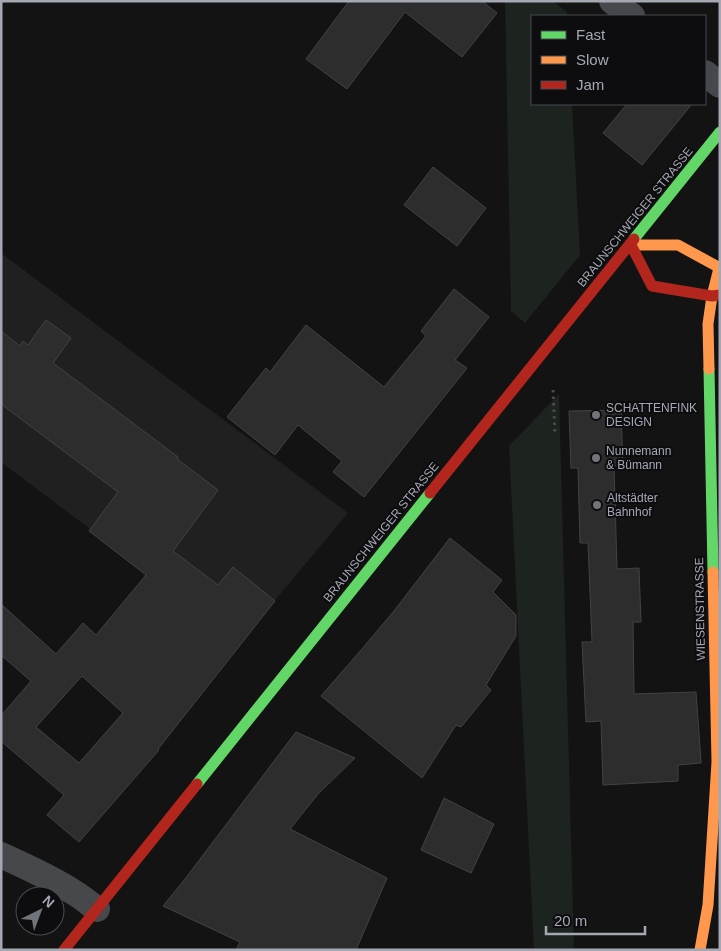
<svg xmlns="http://www.w3.org/2000/svg" width="721" height="951" font-family="Helvetica,sans-serif">
<rect width="100%" height="100%" fill="#131313"/>
<!-- built -->
<polygon fill="#202021" points="1,253 348,513 240,642 1,462"/>
<!-- green -->
<g fill="#1d231e">
<polygon points="505,1 553,1 567,12 567,16 532,16 532,104 572,104 580,255 525,323 511,311"/>
<polygon points="559,394 574,950 534,950 509,446"/>
</g>
<!-- building -->
<g fill="#2d2d2e" stroke="#424346" fill-rule="evenodd">
<polygon points="349,1 482,1 497,13 462,57 405,12 347,89 306,59"/>
<polygon points="627,104 692,104 642,165 603,133"/>
<polygon points="433,167 486,208 457,246 404,205"/>
<polygon points="454,289 489,317 455,360 467,368 364,497 333,472 342,461 298,425 275,455 227,417 266,368 270,372 306,325 384,387 426,336 421,331"/>
<path d="M46 320 71 338 53 363 178 457 177 459 218 490 173 551 218 585 233 567 275 601 158 749 159 750 79 842 47 815 64 795 1 741V716L31 681 1 655V604L56 654 83 623 96 635 146 575 89 531 118 492 1 404V331L20 346 23 341 28 345ZM82 676 123 713 79 763 36 727Z"/>
<polygon points="621,410 623,466 614,466 617,569 639,568 641,622 633,622 634,694 696,692 701,762 701,763 678,765 678,781 603,785 601,721 586,722 582,642 592,642 588,543 580,543 578,468 571,468 569,411"/>
<polygon points="450,538 502,580 493,592 516,615 516,636 486,685 491,690 461,727 456,725 422,778 321,696 362,649 394,611"/>
<polygon points="296,732 355,758 318,794 290,829 387,878 356,950 236,950 240,942 163,906 185,879"/>
<polygon points="444,798 494,824 471,873 421,850"/>
</g>
<g fill="none" stroke-linecap="round" stroke-linejoin="round">
<!-- path -->
<polyline stroke="#494a4d" stroke-width="3" stroke-dasharray="2.5 4" stroke-linecap="butt" points="553,390 555,435"/>
<!-- street -->
<g stroke="#47484c" stroke-width="26">
<polyline points="612,1 632,16"/>
<polyline points="705,73 720,85"/>
<path d="M1 855C27 867 54 879 78 895 84 899 90 904 97 909"/>
</g>
<!-- fast -->
<g stroke="#63d668" stroke-width="11">
<polyline points="634,239 720,132"/>
<polyline points="709,369 713,572"/>
<polyline points="197,784 430,493"/>
</g>
<!-- slow -->
<g stroke="#ff974d" stroke-width="11">
<polyline points="631,245 678,245 720,268"/>
<polyline points="709,369 708,324 712,296 719,268"/>
<polyline points="700,950 708,905 717,762 713,572"/>
</g>
<!-- jam -->
<g stroke="#b3261e" stroke-width="11">
<polyline points="631,245 652,286 712,296 720,295"/>
<polyline points="430,493 634,239"/>
<polyline points="64,950 197,784"/>
</g>
</g>
<!-- markers -->
<g fill="#72747b" stroke="#0d0d0f" stroke-width="2">
<circle cx="596" cy="415" r="5"/>
<circle cx="596" cy="458" r="5"/>
<circle cx="597" cy="505" r="5"/>
</g>
<g text-anchor="middle" stroke-width="4" stroke-linejoin="round" paint-order="stroke">
<!-- street labels -->
<g font-size="12" fill="#a5a8b3" stroke="#0d0d0f">
<text transform="translate(635 217) rotate(-51)" y="4">BRAUNSCHWEIGER STRASSE</text>
<text transform="translate(381 532) rotate(-51)" y="4">BRAUNSCHWEIGER STRASSE</text>
<text transform="translate(700 609) rotate(-91)" y="4">WIESENSTRASSE</text>
</g>
<!-- poi labels -->
<g font-size="12" fill="#a5a8b3" stroke="#0d0d0f" text-anchor="start">
<text x="606" y="412">SCHATTENFINK<tspan x="606" dy="14">DESIGN</tspan></text>
<text x="606" y="455">Nunnemann<tspan x="606" dy="14">&amp; Bümann</tspan></text>
<text x="607" y="502">Altstädter<tspan x="607" dy="14">Bahnhof</tspan></text>
</g>
</g>
<!-- border -->
<rect width="721" height="951" fill="none" stroke="#a5a8b3" stroke-width="5"/>
<!-- legend -->
<rect x="531" y="15" width="175" height="90" fill="#0d0d0f" stroke="#4a4b51"/>
<rect x="541" y="31" width="25" height="8" fill="#63d668" stroke="#4a4b51"/>
<text x="576" y="40" font-size="15" fill="#a5a8b3">Fast</text>
<rect x="541" y="56" width="25" height="8" fill="#ff974d" stroke="#4a4b51"/>
<text x="576" y="65" font-size="15" fill="#a5a8b3">Slow</text>
<rect x="541" y="81" width="25" height="8" fill="#b3261e" stroke="#4a4b51"/>
<text x="576" y="90" font-size="15" fill="#a5a8b3">Jam</text>
<!-- north arrow -->
<g transform="translate(40 911) rotate(42)"><circle r="24" fill="#0d0d0f" stroke="#4a4b51"/>
<path d="M0-4L9 19L0 12L-9 19Z" fill="#72747b"/>
<text y="-8" font-size="14" font-weight="bold" text-anchor="middle" fill="#a5a8b3">N</text>
</g>
<!-- scale -->
<path d="M546 926v8h99v-8" fill="none" stroke="#a5a8b3" stroke-width="2.5"/>
<text x="554" y="926" font-size="15" fill="#a5a8b3" stroke="#0d0d0f" stroke-width="4" paint-order="stroke">20 m</text>
</svg>
